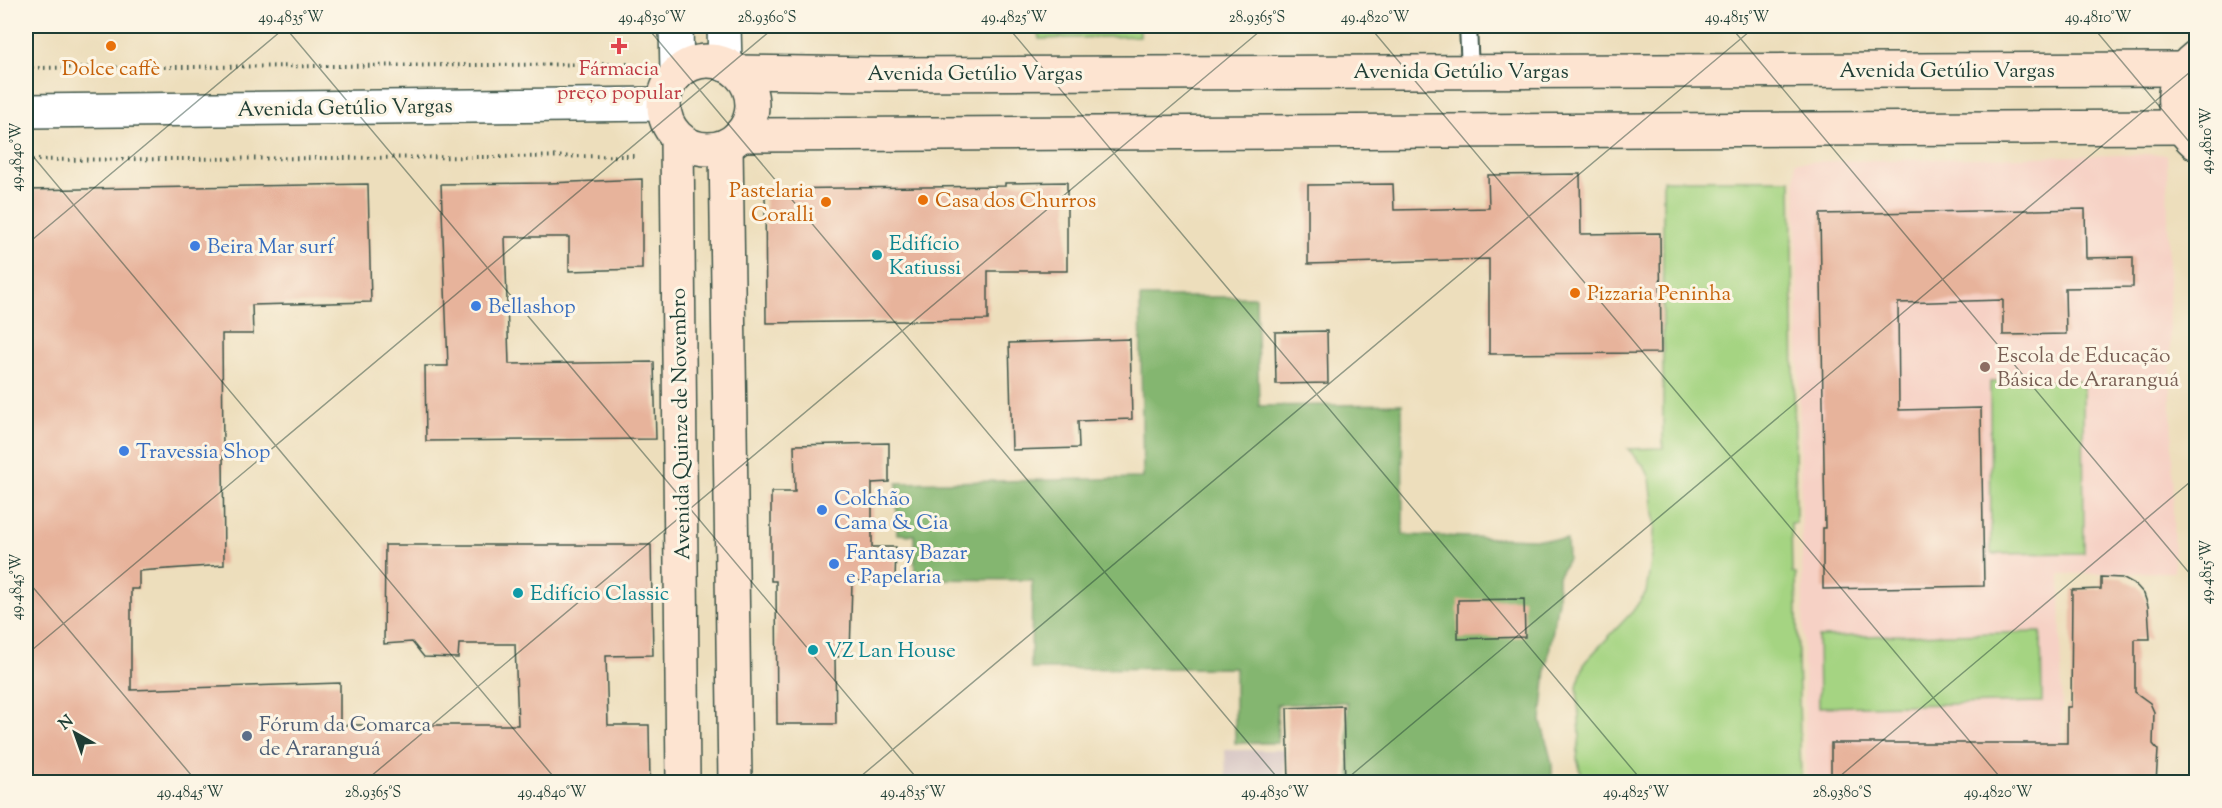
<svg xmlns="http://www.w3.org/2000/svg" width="2222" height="808" font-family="'Sorts Mill Goudy',serif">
<rect width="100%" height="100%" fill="#fcf5e5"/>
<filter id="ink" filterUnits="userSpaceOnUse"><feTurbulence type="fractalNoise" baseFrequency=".0167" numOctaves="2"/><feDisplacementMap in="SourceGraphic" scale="12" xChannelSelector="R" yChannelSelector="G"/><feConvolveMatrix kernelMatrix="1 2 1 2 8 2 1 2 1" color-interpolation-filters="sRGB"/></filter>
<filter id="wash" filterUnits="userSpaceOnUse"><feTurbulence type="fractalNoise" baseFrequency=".008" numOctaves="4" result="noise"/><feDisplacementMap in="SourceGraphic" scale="24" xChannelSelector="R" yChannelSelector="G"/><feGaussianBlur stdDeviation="1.35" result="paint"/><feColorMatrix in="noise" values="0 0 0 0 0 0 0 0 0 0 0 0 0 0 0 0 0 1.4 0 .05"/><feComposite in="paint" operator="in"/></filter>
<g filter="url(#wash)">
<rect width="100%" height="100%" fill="#eddebc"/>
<!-- built -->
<polygon fill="#f6d1c5" points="2167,154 2174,572 2060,574 2063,782 1806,782 1795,162"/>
<!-- industrial -->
<polygon fill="#d1bfbf" points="1225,750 1285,750 1285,782 1226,782"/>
<!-- green -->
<g fill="#a5d482" stroke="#62885b" stroke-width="1.5">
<polygon points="1038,26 1140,26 1140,36 1039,39"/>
<polygon points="1663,180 1791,180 1796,523 1791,523 1792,573 1796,574 1801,782 1584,782 1577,759 1580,735 1577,686 1585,662 1633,611 1646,592 1653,550 1655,521 1650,478 1644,466 1628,449 1663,448"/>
<polygon points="2083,381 2084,553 1991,554 1990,382"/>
<polygon points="2041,632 2042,702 1819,707 1818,637"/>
</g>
<!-- forest -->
<polygon fill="#84b670" stroke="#527a52" stroke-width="1.5" points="1140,297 1256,297 1259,406 1402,404 1403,535 1567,540 1568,559 1558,576 1558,601 1546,668 1541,721 1552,763 1552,782 1350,782 1347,702 1277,705 1278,743 1235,743 1235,668 1031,669 1032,580 915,579 914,535 897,534 897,483 1143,478"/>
<g id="blocks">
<!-- building -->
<g fill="#e7b39b">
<polygon points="1580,174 1581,234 1660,233 1661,353 1489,354 1489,259 1308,264 1308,185 1393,184 1394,210 1489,208 1488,175"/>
<polygon points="642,179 642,269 569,271 569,237 505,237 509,364 654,362 656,439 426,441 425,366 448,366 441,184 549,183"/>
<polygon points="1067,182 1067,271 988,271 988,320 766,323 765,189 1005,186 1005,183"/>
<polygon points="368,184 371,302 252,305 253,334 222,334 224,565 139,571 139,589 131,589 131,690 340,683 340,725 518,725 515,644 459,644 458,658 424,657 412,642 384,644 385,545 651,545 653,655 606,656 608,725 649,725 650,783 26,783 26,190"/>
<polygon points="2085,209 2086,258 2133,257 2133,287 2065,288 2066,334 2003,335 2003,300 1898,303 1899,410 1981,408 1984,586 1823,589 1823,528 1825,528 1820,214"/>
<polygon points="1327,331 1328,383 1276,384 1275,332"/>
<polygon points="1130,339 1132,419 1078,421 1079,448 1012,450 1009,343"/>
<polygon points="889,443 889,482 872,483 872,547 896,547 895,581 852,581 850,656 835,657 836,724 777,724 776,581 771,581 771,492 795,492 794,445"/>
<polygon points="2101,577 2122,578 2137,586 2144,594 2148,606 2150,639 2135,639 2135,692 2150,703 2154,712 2153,744 2158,750 2156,783 1831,783 1831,743 2067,743 2067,707 2071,707 2072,590 2101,589"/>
<polygon points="1524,599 1525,637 1458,639 1458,600"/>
<polygon points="1343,706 1345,783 1289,783 1287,708"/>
</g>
</g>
</g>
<g filter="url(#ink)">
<use href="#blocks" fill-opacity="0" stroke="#3e5548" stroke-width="1.5"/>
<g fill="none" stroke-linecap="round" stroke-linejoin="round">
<!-- service casing -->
<g stroke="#3e5548" stroke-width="20">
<polyline id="service" points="1468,26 1470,71"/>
</g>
<!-- minor casing -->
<g stroke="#3e5548" stroke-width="36">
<polyline id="minor" points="26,111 664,104"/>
</g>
<!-- tertiary casing -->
<g stroke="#3e5548" stroke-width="36">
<g id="tertiary">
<polyline points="676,26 677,74"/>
<polyline points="724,26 725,65"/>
</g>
</g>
<!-- secondary casing -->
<g stroke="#3e5548" stroke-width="36">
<g id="secondary">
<circle cx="708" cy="105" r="44"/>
<polyline points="738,72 878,74 2184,69"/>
<polyline points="740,135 2181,127"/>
<polyline points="677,137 683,782"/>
<path d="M2196 143C2169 120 2166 80 2196 57"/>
<polyline points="726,146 735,782"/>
</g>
</g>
<!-- path -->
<g stroke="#3e5548" stroke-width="4" stroke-dasharray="1.5 4.5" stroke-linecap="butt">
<polyline points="26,68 632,64"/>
<polyline points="26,160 635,156"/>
</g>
<!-- service -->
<use href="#service" stroke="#fff" stroke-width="16"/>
<!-- minor -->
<use href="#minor" stroke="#fff" stroke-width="33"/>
<!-- tertiary -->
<use href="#tertiary" stroke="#fff" stroke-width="33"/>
<!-- secondary -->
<use href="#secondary" stroke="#fde4d1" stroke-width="33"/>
</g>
</g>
<!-- ticks -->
<path fill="none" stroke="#1f3d34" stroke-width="1.5" stroke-opacity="0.45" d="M284 26 920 782M646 26 1281 782M1007 26 1643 782M1369 26 2004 782M1730 26 2196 581M2092 26 2196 150M26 148 558 782M26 245 287 26M26 579 197 782M26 655 776 26M364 782 1266 26M854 782 1756 26M1343 782 2196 67M1833 782 2196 477"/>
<!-- markers -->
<g fill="#e8710a" stroke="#fcf5e5" stroke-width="2">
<circle cx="111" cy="46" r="6"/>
<circle cx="923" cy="200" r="6"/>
<circle cx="826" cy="202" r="6"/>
<circle cx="1575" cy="293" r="6"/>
</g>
<path fill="#e0444e" stroke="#fcf5e5" stroke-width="2" d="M616 37h6v6h6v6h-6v6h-6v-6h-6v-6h6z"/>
<g fill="#3f7fe0" stroke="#fcf5e5" stroke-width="2">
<circle cx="195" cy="246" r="6"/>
<circle cx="476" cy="306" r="6"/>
<circle cx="124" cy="451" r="6"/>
<circle cx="822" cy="510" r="6"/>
<circle cx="834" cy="564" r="6"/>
</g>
<g fill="#0f9aa8" stroke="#fcf5e5" stroke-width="2">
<circle cx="877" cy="255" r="6"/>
<circle cx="518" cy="593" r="6"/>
<circle cx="813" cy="650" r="6"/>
</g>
<circle fill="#8d6e63" stroke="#fcf5e5" stroke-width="2" cx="1985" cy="367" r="6"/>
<circle fill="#5c6f8a" stroke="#fcf5e5" stroke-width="2" cx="247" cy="736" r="6"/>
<g text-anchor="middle" stroke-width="6" stroke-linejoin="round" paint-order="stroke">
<!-- food labels -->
<g font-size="21" fill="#c56008" stroke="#fcf5e5" text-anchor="start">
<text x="111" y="75" text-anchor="middle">Dolce caffè</text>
<text x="814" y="197" text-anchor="end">Pastelaria<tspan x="814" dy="24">Coralli</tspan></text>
<text x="935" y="207">Casa dos Churros</text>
<text x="1587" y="300">Pizzaria Peninha</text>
</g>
<!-- health labels -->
<g font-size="21" fill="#be3a42" stroke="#fcf5e5">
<text x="619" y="75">Fármacia<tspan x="619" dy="24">preço popular</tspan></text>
</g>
<!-- street labels -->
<g font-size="21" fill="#1f3d34" stroke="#fcf5e5">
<text x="1947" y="77">Avenida Getúlio Vargas</text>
<text x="1461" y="78">Avenida Getúlio Vargas</text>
<text x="975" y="80">Avenida Getúlio Vargas</text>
<text transform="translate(345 107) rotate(-1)" y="7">Avenida Getúlio Vargas</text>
<text transform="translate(680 424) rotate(-91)" y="7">Avenida Quinze de Novembro</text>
</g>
<!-- culture labels -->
<g font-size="21" fill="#0d838f" stroke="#fcf5e5" text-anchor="start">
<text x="889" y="250">Edifício<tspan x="889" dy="24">Katiussi</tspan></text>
<text x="530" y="600">Edifício Classic</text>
<text x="825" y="657">VZ Lan House</text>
</g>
<!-- shop labels -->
<g font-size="21" fill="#366cbe" stroke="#fcf5e5" text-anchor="start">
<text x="207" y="253">Beira Mar surf</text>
<text x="488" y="313">Bellashop</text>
<text x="136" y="458">Travessia Shop</text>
<text x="834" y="505">Colchão<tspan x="834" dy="24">Cama &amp; Cia</tspan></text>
<text x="846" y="559">Fantasy Bazar<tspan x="846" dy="24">e Papelaria</tspan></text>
</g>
<!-- education labels -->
<g font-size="21" fill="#785e54" stroke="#fcf5e5" text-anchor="start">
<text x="1997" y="362">Escola de Educação<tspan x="1997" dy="24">Básica de Araranguá</tspan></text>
</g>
<!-- service labels -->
<g font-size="21" fill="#4e5e75" stroke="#fcf5e5" text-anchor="start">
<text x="259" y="731">Fórum da Comarca<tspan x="259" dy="24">de Araranguá</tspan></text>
</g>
</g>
<!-- margin -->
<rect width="2222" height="808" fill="none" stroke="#fcf5e5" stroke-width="66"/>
<!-- north arrow -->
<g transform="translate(75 733) rotate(320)" stroke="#fcf5e5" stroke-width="4.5" paint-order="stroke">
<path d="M0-4.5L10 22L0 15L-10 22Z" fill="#1f3d34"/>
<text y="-9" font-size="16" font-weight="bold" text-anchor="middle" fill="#1f3d34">N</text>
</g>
<rect x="33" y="33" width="2156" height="742" fill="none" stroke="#1f3d34" stroke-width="2"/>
<g font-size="15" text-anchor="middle" fill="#1f3d34">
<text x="291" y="22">49.4835°W</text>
<text x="652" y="22">49.4830°W</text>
<text x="767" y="22">28.9360°S</text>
<text x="1014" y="22">49.4825°W</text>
<text x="1257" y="22">28.9365°S</text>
<text x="1375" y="22">49.4820°W</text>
<text x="1737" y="22">49.4815°W</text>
<text x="2098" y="22">49.4810°W</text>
<text transform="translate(2206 141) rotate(-90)" y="5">49.4810°W</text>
<text transform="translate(16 157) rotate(-90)" y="5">49.4840°W</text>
<text transform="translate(2206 572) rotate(-90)" y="5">49.4815°W</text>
<text transform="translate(16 587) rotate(-90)" y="5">49.4845°W</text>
<text x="190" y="797">49.4845°W</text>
<text x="373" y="797">28.9365°S</text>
<text x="552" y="797">49.4840°W</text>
<text x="913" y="797">49.4835°W</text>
<text x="1275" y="797">49.4830°W</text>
<text x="1636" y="797">49.4825°W</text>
<text x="1842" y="797">28.9380°S</text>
<text x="1998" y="797">49.4820°W</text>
</g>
</svg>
